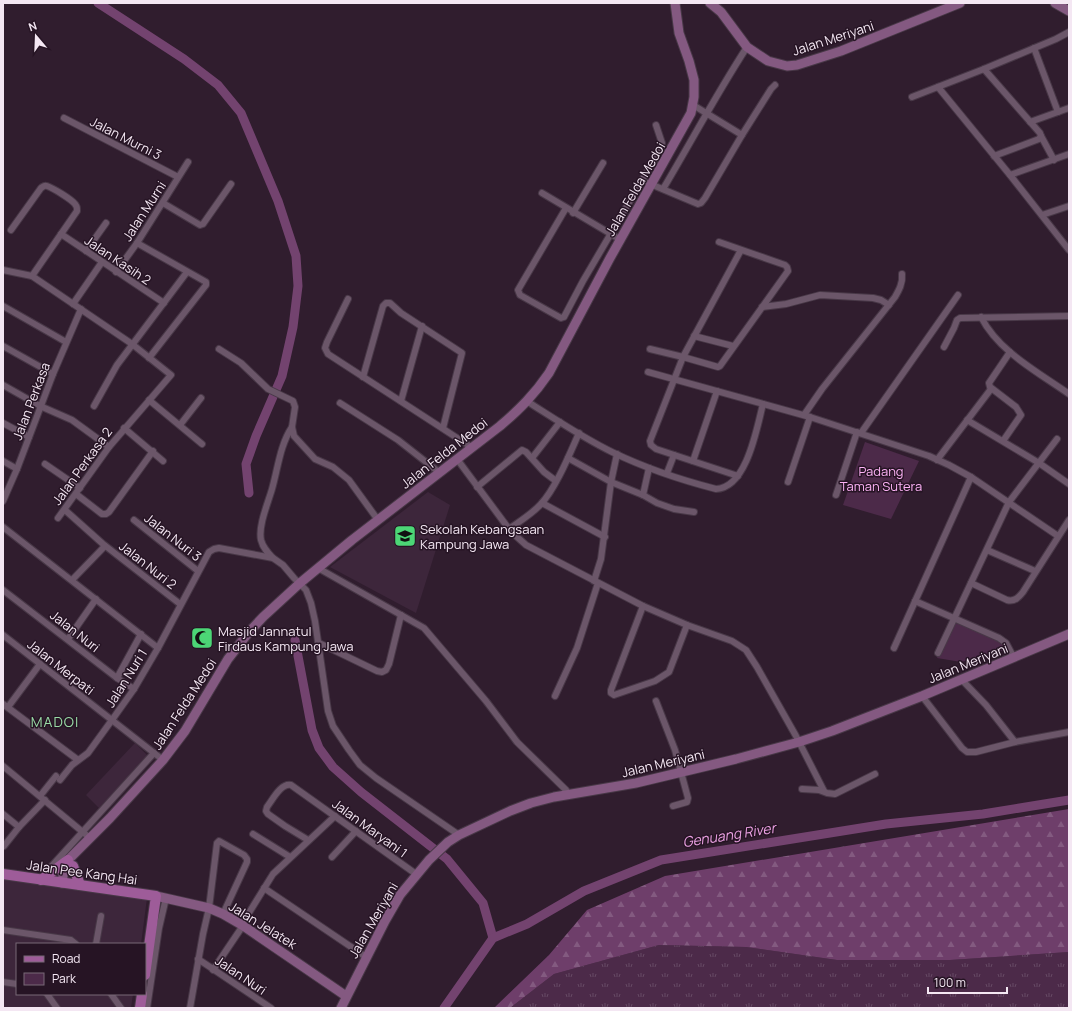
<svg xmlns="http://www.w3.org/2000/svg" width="1072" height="1011" font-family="Manrope,sans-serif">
<defs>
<pattern id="grass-tufts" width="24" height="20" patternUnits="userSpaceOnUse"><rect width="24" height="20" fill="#4c2a49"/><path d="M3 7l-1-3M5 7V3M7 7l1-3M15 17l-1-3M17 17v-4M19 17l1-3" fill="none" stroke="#664964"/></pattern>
<pattern id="forest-firs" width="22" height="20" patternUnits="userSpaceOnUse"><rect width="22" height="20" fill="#6e3e6a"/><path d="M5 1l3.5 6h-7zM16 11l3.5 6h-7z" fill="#835a80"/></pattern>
</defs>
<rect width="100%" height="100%" fill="#301d2e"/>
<!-- built -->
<g fill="#3d263b">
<polygon points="428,492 450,505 416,613 330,567"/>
<polygon points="135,743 148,756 99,808 86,795"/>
<polygon points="3,878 147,898 141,944 17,944 17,994 133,994 131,1008 3,1008"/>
</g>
<!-- grass -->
<polygon fill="url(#grass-tufts)" points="659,945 746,947 837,960 950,960 1069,952 1069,1008 510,1008 554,974"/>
<!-- forest -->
<polygon fill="url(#forest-firs)" points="1069,809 1069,952 950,960 837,960 746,947 659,945 554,974 510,1008 494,1008 549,955 587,910 665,876"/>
<!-- green -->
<g fill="#4c2a49">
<polygon points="865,442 919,461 891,519 843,505"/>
<polygon points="955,618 999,638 1009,649 961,662 937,658"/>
</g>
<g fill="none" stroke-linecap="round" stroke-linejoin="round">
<!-- river -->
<g stroke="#73436f" stroke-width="9">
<polyline points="98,3 184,59 218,85 241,113 278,201 296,256 298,286 293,327 282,376 256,436 246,464 249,493"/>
<polyline points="295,640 312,730 319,748 333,767 361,792 447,859 483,903 493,938"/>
<polyline points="444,1008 493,938 527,924 584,891 661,860 886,824 983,814 1069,800"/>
</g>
<!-- street casing -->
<g stroke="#483847" stroke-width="8">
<g id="street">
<polyline points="1034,48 1058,112"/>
<polyline points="984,69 1040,133 1041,136 1039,139 994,156"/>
<polyline points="938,87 1010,175 1069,250"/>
<polyline points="912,97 984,69 1056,39 1069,32"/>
<polyline points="693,105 742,135"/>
<polyline points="64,118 178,177"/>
<polyline points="1030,122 1069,108"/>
<polyline points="1041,136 1054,160"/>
<polyline points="1010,175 1069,154"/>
<polyline points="648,183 698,204 701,203 705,198 742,135 771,89 775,85"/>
<path d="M663 189C691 142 717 93 747 47"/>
<polyline points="542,193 621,240"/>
<polyline points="163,203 200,225 203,224 231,184"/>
<polyline points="566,208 518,290 520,295 561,318 564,317 583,281 661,148 662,143 656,125"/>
<polyline points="573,213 603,163"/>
<polyline points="1042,215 1069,206"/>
<path d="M11 230 41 188C44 186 44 185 47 186 53 188 71 199 75 204 77 207 77 207 77 211L32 276"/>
<polyline points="61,234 164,303"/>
<polyline points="137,243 206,282 206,285 149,358"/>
<polyline points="86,251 106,223"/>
<polyline points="3,270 32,276 132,344 171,375 109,447 58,518"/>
<polyline points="116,272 137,243 188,162"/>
<polyline points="348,299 327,342 325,348 328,354 471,447"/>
<polyline points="73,304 102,262"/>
<polyline points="3,306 66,342"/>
<polyline points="762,307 786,304 820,295 873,298 881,300 889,305"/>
<path d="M981 317C999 352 1038 372 1069 394"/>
<polyline points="694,336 733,346"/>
<polyline points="3,346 53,374"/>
<polyline points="944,347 954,328 957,320 960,318 1069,316"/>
<polyline points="219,349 241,363 268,389 293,401 295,407 292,427 294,436 315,459 333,467 349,480 378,520"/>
<polyline points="650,349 683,357 718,367 720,366 788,271 787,267 785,265 719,242"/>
<polyline points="648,372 810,417 929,456 949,465 971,477 1058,536"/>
<polyline points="363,377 383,306 386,303 390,303 401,313 462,353 443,428"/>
<polyline points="3,385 40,406 72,420 109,447"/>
<polyline points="149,400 202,444"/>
<polyline points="401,401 422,326"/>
<path d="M528 402C555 419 583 438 612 452 645 468 681 480 716 489 747 488 757 427 763 404"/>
<polyline points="340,403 398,440 440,473"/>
<polyline points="94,406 117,365 187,272"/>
<path d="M804 415 822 389 895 297C899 290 903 283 902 274"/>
<polyline points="967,420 1039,463 1069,484"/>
<polyline points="3,423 29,437"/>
<polyline points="180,425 201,398"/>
<polyline points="124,428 163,461"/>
<polyline points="861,433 958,295"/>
<polyline points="1003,441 1021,415 1016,407 990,387 989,383 1010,352"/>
<polyline points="532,458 560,422"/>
<polyline points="568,458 611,482 643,495 657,503 674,509 694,512"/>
<polyline points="457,459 509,529 516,536 526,545 643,606 687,625 732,641 746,650 757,667 796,736 824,791"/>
<polyline points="937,460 991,389"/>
<polyline points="3,461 17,469"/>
<polyline points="693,461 717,391"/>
<polyline points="45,464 80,488"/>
<polyline points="667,473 674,455"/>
<polyline points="738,476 656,449 651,445 650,441 683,357 741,250"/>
<polyline points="788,482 810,417"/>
<polyline points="477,487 522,450 526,452 544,472 556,481"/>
<polyline points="76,494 102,514 106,514 109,512 153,451"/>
<polyline points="643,495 649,468"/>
<polyline points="836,495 857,432"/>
<polyline points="3,501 17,469 53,374 81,309"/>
<polyline points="542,503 605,537"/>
<polyline points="65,510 103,544 180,604"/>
<polyline points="134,520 198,571"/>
<polyline points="3,527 158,648 134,689 112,720 88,753 72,765 60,780"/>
<path d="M509 529C520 521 532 514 541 504 556 488 570 453 579 433"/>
<polyline points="987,550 1035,571"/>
<path d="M273 558C268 553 263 548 261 540 258 526 268 503 272 489 278 468 280 445 292 427"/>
<polyline points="318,568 424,628 486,701 517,742 566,790 569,795"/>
<polyline points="72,580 105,546"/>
<polyline points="594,581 601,559 611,482 617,454"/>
<path d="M971 583 1007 600C1015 602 1019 597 1023 592L1069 520"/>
<polyline points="3,590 117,678 134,689"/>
<polyline points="915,601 999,638 1006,643 1014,658"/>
<polyline points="643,606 611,690 611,693 614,695 655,681 669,672 687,625"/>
<polyline points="3,635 163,760"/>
<polyline points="68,639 96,599"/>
<polyline points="319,643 377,671 382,672 386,670 389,664 401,615"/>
<polyline points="158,648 209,552 214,549 219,548 273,558 283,565 294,578 306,590 311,603 315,621 328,711 333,726 349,750 360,765 376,778 459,835"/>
<polyline points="894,648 971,477"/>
<polyline points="938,653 1009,502 1057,439"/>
<polyline points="117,678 141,634"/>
<polyline points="961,679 986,705 1015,742"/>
<polyline points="555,696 577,648 598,583"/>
<polyline points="922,696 962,748 967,752 976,752 1015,742 1069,732"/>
<polyline points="656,701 675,750 688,798 687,802 673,806"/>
<polyline points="3,704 78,760"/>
<polyline points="8,707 40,664"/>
<polyline points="3,766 90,838"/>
<polyline points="802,789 819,790 827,793 835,794 875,774"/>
<polyline points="40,796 56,776"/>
<polyline points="3,814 19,827"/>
<polyline points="253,834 290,857"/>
<path d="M308 840 285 826 268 814 266 811 267 807C273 799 281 783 291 785L416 874"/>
<polyline points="4,846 19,827 45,800"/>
<polyline points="332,857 356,831"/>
<polyline points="48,872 49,869 154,753"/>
<polyline points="264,888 366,957"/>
<polyline points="3,930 71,940 76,944"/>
<polyline points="96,944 101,916"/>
<polyline points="198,959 271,1008"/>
<polyline points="213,970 240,930 247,916 273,874 335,816"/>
<polyline points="3,982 17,984"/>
<polyline points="47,994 57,1008"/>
<polyline points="111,994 121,1008"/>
<polyline points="147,1008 159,928 166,898"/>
<polyline points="190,1008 203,934 209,908 217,843 219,841 244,855 247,859 247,862 223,914"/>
</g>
</g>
<!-- secondary casing -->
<g stroke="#483847" stroke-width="11">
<g id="secondary">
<polyline points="710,3 721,12 747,47 768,61 787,66 797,65 841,51 960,3"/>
<polyline points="1055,3 1069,11"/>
<path d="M62 883 64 870 68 860 110 818 163 760 185 731 228 659 249 632 263 617 300 583 352 540 500 426C520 409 534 395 549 373L610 258 691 113 694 97V80L689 61 679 33 675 3"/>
<polyline points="156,896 209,908 223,914 242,925 346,996"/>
<polyline points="341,1008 385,921 400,895 429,860 448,842 459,835 510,811 531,803 554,797 636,783 736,759 799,742 832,731 922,696 1069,634"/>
</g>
</g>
<!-- primary casing -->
<g stroke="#483847" stroke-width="12">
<g id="primary">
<polyline points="73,866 80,885"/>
<polyline points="3,874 156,896 145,975"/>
<polyline points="41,880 68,860"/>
<polyline points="140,1008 142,994"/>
</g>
</g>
<!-- street -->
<use href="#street" stroke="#6b5669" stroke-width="6"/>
<!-- secondary -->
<use href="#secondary" stroke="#845981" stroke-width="9"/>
<!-- primary -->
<use href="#primary" stroke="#9e5c99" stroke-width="10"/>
</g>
<!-- icons -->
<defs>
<g id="school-square" transform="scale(1.15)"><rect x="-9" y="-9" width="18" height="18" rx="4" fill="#4cd676" stroke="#261424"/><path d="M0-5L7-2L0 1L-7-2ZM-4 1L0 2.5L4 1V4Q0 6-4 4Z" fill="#111"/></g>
<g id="mosque-square" transform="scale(1.15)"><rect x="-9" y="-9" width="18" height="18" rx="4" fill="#4cd676" stroke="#261424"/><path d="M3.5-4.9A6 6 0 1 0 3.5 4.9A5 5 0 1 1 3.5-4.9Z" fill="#111"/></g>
</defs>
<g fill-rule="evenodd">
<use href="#school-square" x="405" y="536"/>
<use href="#mosque-square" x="202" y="638"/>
</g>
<g text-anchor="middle" stroke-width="3" stroke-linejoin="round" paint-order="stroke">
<!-- street labels -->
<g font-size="13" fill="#f4e7f3" stroke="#261424">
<text transform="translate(833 38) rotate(-18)" y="5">Jalan Meriyani</text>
<text transform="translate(126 138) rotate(27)" y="5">Jalan Murni 3</text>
<text transform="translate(635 189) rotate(-60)" y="5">Jalan Felda Medoi</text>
<text transform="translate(144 211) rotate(-57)" y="5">Jalan Murni</text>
<text transform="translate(118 260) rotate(34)" y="5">Jalan Kasih 2</text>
<text transform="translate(31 401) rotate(-69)" y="5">Jalan Perkasa</text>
<text transform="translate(444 453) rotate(-38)" y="5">Jalan Felda Medoi</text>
<text transform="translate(82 466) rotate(-54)" y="5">Jalan Perkasa 2</text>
<text transform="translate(173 537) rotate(38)" y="5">Jalan Nuri 3</text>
<text transform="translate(148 565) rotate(38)" y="5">Jalan Nuri 2</text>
<text transform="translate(75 631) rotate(38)" y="5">Jalan Nuri</text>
<text transform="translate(968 663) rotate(-22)" y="5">Jalan Meriyani</text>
<text transform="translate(61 667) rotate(38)" y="5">Jalan Merpati</text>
<text transform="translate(126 678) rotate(-58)" y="5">Jalan Nuri 1</text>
<text transform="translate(184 704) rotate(-57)" y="5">Jalan Felda Medoi</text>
<text transform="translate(663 763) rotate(-13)" y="5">Jalan Meriyani</text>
<text transform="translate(370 828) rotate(36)" y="5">Jalan Maryani 1</text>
<text transform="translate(82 872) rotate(8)" y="5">Jalan Pee Kang Hai</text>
<text transform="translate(373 920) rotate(-60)" y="5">Jalan Meriyani</text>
<text transform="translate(263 925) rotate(32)" y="5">Jalan Jelatek</text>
<text transform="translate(241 975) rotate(34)" y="5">Jalan Nuri</text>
</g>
<!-- park labels -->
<g font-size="13" fill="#fcb2f5" stroke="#261424">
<text x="881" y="476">Padang<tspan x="881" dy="15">Taman Sutera</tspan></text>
</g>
<!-- poi labels -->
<g font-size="13" fill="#f4e7f3" stroke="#261424" text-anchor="start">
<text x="420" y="534">Sekolah Kebangsaan<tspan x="420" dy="15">Kampung Jawa</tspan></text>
<text x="218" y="636">Masjid Jannatul<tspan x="218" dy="15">Firdaus Kampung Jawa</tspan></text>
</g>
<!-- neighbourhood labels -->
<g font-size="14" letter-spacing="1" fill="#99dba6" stroke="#261424">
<text x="55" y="727">MADOI</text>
</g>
<!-- water labels -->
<g font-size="14" font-style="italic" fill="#eca2e4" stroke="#261424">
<text transform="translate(729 835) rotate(-9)" y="5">Genuang River</text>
</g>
</g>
<!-- border -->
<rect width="1072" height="1011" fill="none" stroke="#f4e7f3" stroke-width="8"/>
<!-- legend -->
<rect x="16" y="943" width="130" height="52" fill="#261424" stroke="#786877"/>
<rect x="24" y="956" width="20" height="6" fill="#9e5c99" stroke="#786877"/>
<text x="52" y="963" font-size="12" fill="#f4e7f3">Road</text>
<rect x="24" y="973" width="20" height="12" fill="#4c2a49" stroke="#786877"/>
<text x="52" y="983" font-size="12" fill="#f4e7f3">Park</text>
<!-- north arrow -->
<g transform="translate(36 36) rotate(341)" stroke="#261424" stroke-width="3" paint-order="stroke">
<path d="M0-3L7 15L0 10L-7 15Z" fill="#f4e7f3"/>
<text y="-6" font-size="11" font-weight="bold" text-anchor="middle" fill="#f4e7f3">N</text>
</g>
<!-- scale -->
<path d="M928 987v6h79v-6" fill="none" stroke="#f4e7f3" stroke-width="2"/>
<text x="934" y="987" font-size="12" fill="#f4e7f3" stroke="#261424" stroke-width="3" paint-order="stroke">100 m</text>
</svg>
